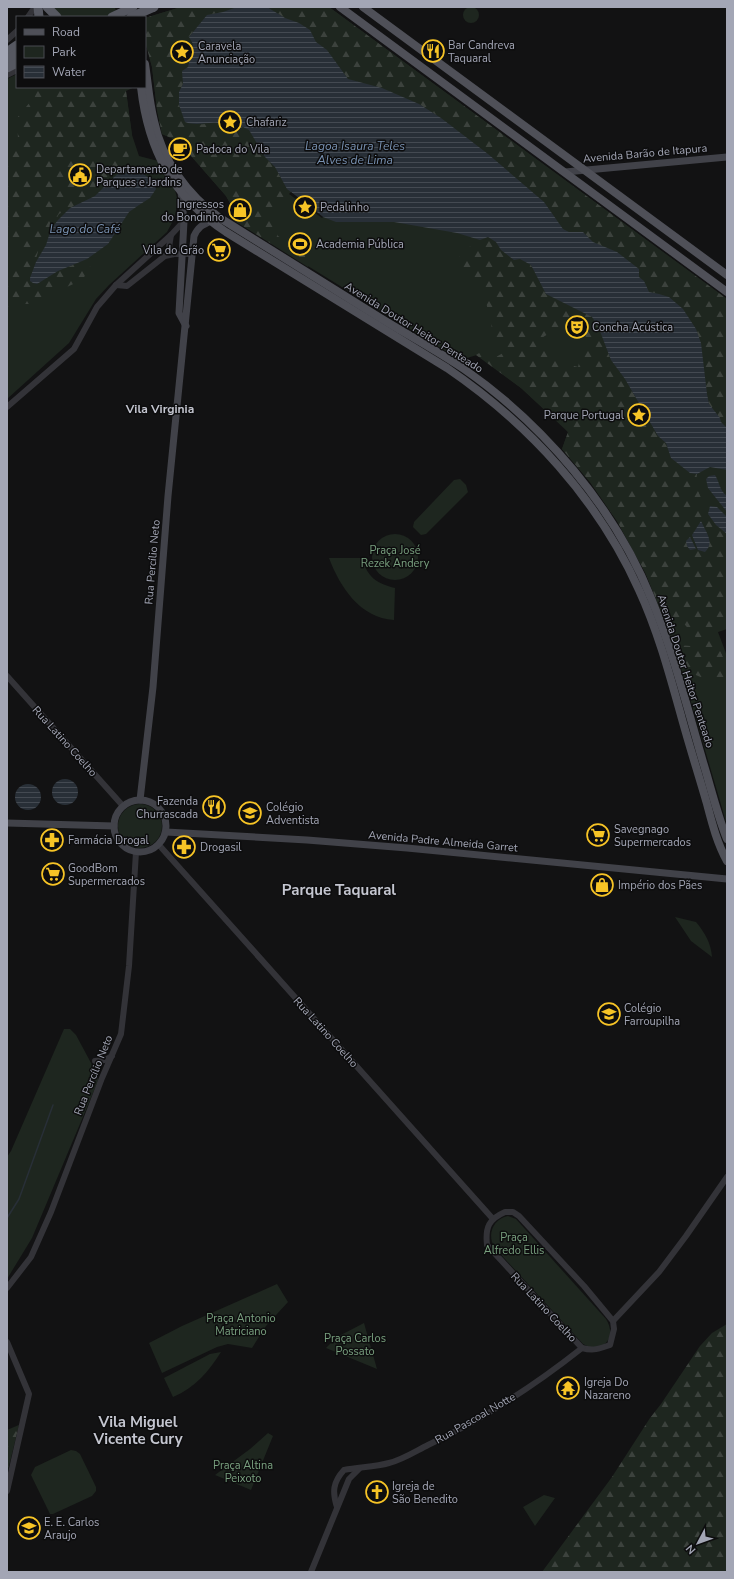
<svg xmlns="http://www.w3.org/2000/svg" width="734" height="1579" font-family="'Nunito Sans',sans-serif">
<defs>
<pattern id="forest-firs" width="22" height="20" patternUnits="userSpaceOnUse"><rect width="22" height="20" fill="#1e261f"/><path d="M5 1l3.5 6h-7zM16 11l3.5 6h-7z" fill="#3c423d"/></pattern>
<pattern id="water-rules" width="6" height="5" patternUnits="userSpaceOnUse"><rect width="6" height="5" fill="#282f37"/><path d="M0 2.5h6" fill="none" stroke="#444a52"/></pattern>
</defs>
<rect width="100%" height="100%" fill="#121213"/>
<!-- green -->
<g fill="#1e261f">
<polygon points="52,7 115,7 116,12 105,17 63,17"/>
<polygon points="181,7 329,7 727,299 727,629 718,632 727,656 727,825 679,661 665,621 646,574 617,521 590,482 562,449 568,432 564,427 521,388 477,355 460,360 235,221 231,205 226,196 178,141 162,134 157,110 152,67 145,41 145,18"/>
<circle cx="471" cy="15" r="8"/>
<polygon points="17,74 17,87 135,87 126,91 132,135 139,156 158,161 175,190 178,202 174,219 167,232 109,285 96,299 69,343 7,399 7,79"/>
<polygon points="460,479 466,485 468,492 426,534 421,535 413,527 414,522 454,480"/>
<circle cx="395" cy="557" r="23"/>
<path d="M329 558H363C366 577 378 584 395 588L394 620C360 618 340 587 329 558Z"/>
<circle cx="140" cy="826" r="22"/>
<path d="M675 917 696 922C705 933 711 943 712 957L691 941Z"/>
<polygon points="64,1029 70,1029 76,1035 98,1076 98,1081 32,1238 7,1279 7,1157 11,1151"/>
<path d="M508 1216 516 1219 606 1319C618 1338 602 1355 583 1344L494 1247C487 1234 493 1219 508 1216Z"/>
<polygon points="277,1284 288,1302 266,1326 252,1348 228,1344 217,1347 162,1373 149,1343 182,1326"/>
<polygon points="364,1323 377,1369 326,1348 337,1337"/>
<path d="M221 1352C209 1371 195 1388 173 1397L164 1378 210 1354Z"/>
<polygon points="268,1433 273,1436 251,1490 215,1475 250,1449"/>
<polygon points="71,1450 76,1451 80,1454 96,1487 96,1491 92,1496 53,1514 50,1514 31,1475 35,1467"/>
<polygon points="544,1495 555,1498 535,1526 523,1507"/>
</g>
<!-- forest -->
<g fill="url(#forest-firs)" fill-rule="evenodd">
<path d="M181 7H237L223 12 207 15 189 37 182 36 181 38 173 66 175 70 182 71 183 84 179 92 194 125 218 123 234 130 243 127 249 130 265 157 275 167 284 184 286 204 283 207 277 208 269 216C269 224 277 227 278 236L304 253 309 264 308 267 235 221 231 205 226 196 178 141 162 134 157 110 152 67 145 41V18Z"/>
<polygon points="267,7 329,7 727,299 727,428 721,422 709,404 696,329 683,309 669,297 659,294 649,292 644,281 639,277 639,269 593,242 583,232 569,232 563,229 544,202 488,154 441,118 419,104 382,88 348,79 327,50 316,42 310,30 299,23 285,18"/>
<polygon points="37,87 120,87 126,91 132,135 127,167 99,192 59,214 39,248 30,281 37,285 58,271 75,264 91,267 82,280 56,292 36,304 13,304 7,312 7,274 18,268 27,254 7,238 7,161 18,139 17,118 35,96"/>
<path d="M488 237 496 242 501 250 531 265 546 294 592 316 598 326 611 360 625 379 658 436C667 444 667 447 671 457 674 466 689 473 697 474L696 485 706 511 711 521 727 536V628L714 633 727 668V688L691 673 683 665 677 645 691 646 698 640 680 619 665 621 645 572 617 521 590 482 562 449 568 432 521 388 476 355 484 350 496 357 503 353 494 337 486 302 473 278 459 272 456 263C460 251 476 242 488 237ZM574 320C580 323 586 326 586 335L578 367C559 362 551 356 540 339L569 321Z"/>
<polygon points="727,1324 727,1572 542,1572 612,1477 650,1418 661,1404 700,1346 712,1333"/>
<polygon points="19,1425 7,1474 7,1430"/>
</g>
<!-- water -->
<g fill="url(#water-rules)">
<path d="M237 7H267L285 18 299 23 310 30 316 42 327 50 348 79 382 88 419 104 441 118 488 154 544 202 563 229 569 232H583L593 242 617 252 639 269V277L644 281 649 292 659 294 669 297 683 309 696 329 701 343 707 394 709 404 720 418 721 422 727 428V470L710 467 697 474 690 473 671 458 666 443 658 436 625 379 611 360 598 326 592 317 546 294 531 265 520 259 514 260 501 250 496 242 488 237 480 240 457 233 394 222H336L323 217 287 189 275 167 265 157 249 130 243 127 234 130H225L222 124C210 120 199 127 185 122L179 105V92L183 84 182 71 188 67 193 44 189 37 207 15 223 12Z"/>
<path d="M127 167C138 169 153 178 156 189L150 198 139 205 129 212 108 244 87 259 58 271 37 284 33 283 30 281V278L36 262 46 245 51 229 58 220 70 208 95 196 114 177Z"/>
<path d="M715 475C720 483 719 490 727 496V512L708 488 706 479 709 476Z"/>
<polygon points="710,506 717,507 727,517 727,534 716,525 708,514"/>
<path d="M701 521C706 532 715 543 705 552L698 550 692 535Z"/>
<polygon points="690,537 696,549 690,550 687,546 686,541"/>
<circle cx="65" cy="792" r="13"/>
<circle cx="28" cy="797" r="13"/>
</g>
<!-- pier -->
<polygon fill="#121213" points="291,192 323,217 322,218 289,194"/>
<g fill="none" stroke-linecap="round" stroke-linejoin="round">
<!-- stream -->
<polyline stroke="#282f37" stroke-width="1.5" points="7,1218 19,1199 53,1105"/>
<!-- tertiary -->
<g stroke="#333338" stroke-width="6">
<polyline points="28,17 35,7"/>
<polyline points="7,40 17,31"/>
<polyline points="7,75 17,70"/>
<polyline points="171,235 169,247 174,254"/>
<polyline points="116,285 127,286 165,256 174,254 192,254"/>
<polyline points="7,407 74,349 97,307 116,285 171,235 184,221"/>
<polyline points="7,676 123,806"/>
<polyline points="159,845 493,1219"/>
<polyline points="95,1061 105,1060 112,1056"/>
<path d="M505 1212H513L519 1216 584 1286 613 1321 614 1329 610 1345C599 1349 593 1351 582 1348L487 1245C485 1227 489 1219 505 1212Z"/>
<polyline points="7,1288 31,1257 51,1212 102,1078 121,1034 129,966 136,852"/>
<polyline points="613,1321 659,1272 686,1236 727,1177"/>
<polyline points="7,1342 29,1394 7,1491"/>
<path d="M337 1507C332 1492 333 1482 344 1470 359 1467 375 1467 389 1463 402 1460 416 1451 428 1445 483 1419 534 1386 582 1348"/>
<polyline points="311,1572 349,1479 359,1469"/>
</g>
<!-- secondary -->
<g stroke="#414249" stroke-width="7">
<polyline points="565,172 727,157"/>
<polyline points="181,192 184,221 179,313 186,326"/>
<circle cx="140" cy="826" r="26"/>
<path d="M140 800 153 687 168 496 194 236C198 227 202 225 211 221"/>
<polyline points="7,823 114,826"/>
<polyline points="166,832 307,840 407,848 727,879"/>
</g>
<!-- primary -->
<g stroke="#4f5058" stroke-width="8">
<polyline points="340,7 727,292"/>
<polyline points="363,7 727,275"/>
<path d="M145 64C148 83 149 102 154 121 162 160 188 196 220 218 273 251 325 284 377 316 406 334 436 350 464 369 543 424 615 508 651 598 673 651 687 707 703 762 711 788 717 814 727 839"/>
<path d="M141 87C148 150 173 197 226 232L447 368C529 424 598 499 639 590 658 631 670 676 682 719 690 748 699 776 707 804 712 823 717 843 727 861"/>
</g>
<!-- trunk -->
<g stroke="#565861" stroke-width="9">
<polyline points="38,7 39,17"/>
<polyline points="47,7 57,17"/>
<polyline points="112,17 133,7"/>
<polyline points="131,17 154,7"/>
<polyline points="7,52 17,45"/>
<polyline points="7,59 17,54"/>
<polyline points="7,68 17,63"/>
</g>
</g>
<!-- icons -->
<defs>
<g id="restaurant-ring" transform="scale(1.15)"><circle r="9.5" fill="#0d0d0e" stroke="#f7c426" stroke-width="1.5"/><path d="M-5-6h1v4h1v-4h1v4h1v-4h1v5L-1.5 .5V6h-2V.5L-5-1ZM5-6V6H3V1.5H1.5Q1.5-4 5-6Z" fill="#f7c426"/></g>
<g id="sight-ring" transform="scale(1.15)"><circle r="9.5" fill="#0d0d0e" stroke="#f7c426" stroke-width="1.5"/><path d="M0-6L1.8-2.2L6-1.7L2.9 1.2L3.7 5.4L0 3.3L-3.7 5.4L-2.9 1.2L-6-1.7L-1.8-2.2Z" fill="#f7c426"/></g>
<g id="cafe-ring" transform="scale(1.15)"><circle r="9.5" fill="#0d0d0e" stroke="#f7c426" stroke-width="1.5"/><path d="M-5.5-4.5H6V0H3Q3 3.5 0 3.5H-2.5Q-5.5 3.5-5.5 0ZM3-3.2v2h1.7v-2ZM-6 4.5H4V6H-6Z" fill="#f7c426"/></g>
<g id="civic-ring" transform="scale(1.15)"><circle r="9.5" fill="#0d0d0e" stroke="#f7c426" stroke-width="1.5"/><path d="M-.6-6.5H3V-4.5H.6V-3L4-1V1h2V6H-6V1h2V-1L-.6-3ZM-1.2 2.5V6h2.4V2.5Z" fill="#f7c426"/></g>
<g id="shop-ring" transform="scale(1.15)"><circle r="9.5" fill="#0d0d0e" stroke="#f7c426" stroke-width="1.5"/><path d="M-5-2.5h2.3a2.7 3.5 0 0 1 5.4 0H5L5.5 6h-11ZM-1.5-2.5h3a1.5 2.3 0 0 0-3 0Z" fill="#f7c426"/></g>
<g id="stadium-ring" transform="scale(1.15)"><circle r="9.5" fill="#0d0d0e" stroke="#f7c426" stroke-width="1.5"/><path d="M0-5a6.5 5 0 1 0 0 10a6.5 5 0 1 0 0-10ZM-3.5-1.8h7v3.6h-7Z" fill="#f7c426"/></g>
<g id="supermarket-ring" transform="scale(1.15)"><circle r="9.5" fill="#0d0d0e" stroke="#f7c426" stroke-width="1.5"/><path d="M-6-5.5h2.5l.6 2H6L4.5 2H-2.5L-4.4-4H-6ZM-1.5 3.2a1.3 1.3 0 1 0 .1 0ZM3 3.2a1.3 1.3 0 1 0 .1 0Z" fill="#f7c426"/></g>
<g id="theatre-ring" transform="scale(1.15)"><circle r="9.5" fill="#0d0d0e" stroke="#f7c426" stroke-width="1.5"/><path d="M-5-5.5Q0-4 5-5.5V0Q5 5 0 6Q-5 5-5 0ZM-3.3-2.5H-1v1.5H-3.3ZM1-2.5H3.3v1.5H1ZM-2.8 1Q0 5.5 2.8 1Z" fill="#f7c426"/></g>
<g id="school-ring" transform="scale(1.15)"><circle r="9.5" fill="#0d0d0e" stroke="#f7c426" stroke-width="1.5"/><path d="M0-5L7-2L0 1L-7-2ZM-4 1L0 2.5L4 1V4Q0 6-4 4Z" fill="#f7c426"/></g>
<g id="pharmacy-ring" transform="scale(1.15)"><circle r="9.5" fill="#0d0d0e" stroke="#f7c426" stroke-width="1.5"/><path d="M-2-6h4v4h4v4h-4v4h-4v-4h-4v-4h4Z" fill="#f7c426"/></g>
<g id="temple-ring" transform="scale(1.15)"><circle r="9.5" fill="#0d0d0e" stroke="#f7c426" stroke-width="1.5"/><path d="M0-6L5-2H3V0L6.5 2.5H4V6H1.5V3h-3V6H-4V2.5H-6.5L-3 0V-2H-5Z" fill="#f7c426"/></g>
<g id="church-ring" transform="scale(1.15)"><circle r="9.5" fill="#0d0d0e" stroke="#f7c426" stroke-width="1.5"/><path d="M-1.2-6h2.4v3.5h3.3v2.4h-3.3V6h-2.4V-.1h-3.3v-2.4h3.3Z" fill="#f7c426"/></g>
</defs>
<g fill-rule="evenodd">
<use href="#restaurant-ring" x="433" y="51"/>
<use href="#sight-ring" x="182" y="52"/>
<use href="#sight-ring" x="230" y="122"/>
<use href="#cafe-ring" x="180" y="149"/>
<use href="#civic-ring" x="80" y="175"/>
<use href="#sight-ring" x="305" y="207"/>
<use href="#shop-ring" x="240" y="210"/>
<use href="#stadium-ring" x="300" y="244"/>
<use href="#supermarket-ring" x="219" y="250"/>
<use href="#theatre-ring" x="577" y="327"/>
<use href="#sight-ring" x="639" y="415"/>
<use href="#restaurant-ring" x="214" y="807"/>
<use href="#school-ring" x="250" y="813"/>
<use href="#supermarket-ring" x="598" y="835"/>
<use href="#pharmacy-ring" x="52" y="840"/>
<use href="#pharmacy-ring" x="184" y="847"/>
<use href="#supermarket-ring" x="53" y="874"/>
<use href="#shop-ring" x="602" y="885"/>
<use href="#school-ring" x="609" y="1014"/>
<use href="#temple-ring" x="568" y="1388"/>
<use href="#church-ring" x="377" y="1492"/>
<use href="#school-ring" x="29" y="1528"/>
</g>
<g text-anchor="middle" stroke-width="3" stroke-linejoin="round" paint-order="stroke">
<!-- poi labels -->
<g font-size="11" fill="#a3a6b5" stroke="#0d0d0e" text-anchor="start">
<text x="448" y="49">Bar Candreva<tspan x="448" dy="13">Taquaral</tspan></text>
<text x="198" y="50">Caravela<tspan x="198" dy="13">Anunciação</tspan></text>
<text x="246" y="126">Chafariz</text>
<text x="196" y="153">Padoca do Vila</text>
<text x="96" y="173">Departamento de<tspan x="96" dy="13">Parques e Jardins</tspan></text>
<text x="224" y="208" text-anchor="end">Ingressos<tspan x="224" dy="13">do Bondinho</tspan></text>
<text x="320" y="211">Pedalinho</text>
<text x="316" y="248">Academia Pública</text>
<text x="204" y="254" text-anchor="end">Vila do Grão</text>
<text x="592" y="331">Concha Acústica</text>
<text x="624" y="419" text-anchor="end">Parque Portugal</text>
<text x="198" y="805" text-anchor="end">Fazenda<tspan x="198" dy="13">Churrascada</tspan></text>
<text x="266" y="811">Colégio<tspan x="266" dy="13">Adventista</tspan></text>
<text x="614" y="833">Savegnago<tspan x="614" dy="13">Supermercados</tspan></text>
<text x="68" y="844">Farmácia Drogal</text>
<text x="200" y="851">Drogasil</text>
<text x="68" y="872">GoodBom<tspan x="68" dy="13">Supermercados</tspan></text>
<text x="618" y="889">Império dos Pães</text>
<text x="624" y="1012">Colégio<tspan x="624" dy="13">Farroupilha</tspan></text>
<text x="584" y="1386">Igreja Do<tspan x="584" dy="13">Nazareno</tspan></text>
<text x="392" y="1490">Igreja de<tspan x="392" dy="13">São Benedito</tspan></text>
<text x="44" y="1526">E. E. Carlos<tspan x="44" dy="13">Araujo</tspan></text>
</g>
<!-- street labels -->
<g font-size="11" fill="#a3a6b5" stroke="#0d0d0e">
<text transform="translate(645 153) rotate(-5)" y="4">Avenida Barão de Itapura</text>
<text transform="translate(414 327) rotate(32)" y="4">Avenida Doutor Heitor Penteado</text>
<text transform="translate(152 562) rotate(-85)" y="4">Rua Percílio Neto</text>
<text transform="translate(686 671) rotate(72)" y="4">Avenida Doutor Heitor Penteado</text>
<text transform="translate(65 741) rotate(48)" y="4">Rua Latino Coelho</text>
<text transform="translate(443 841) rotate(5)" y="4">Avenida Padre Almeida Garret</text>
<text transform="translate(326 1032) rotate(48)" y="4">Rua Latino Coelho</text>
<text transform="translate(93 1075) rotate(-68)" y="4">Rua Percílio Neto</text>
<text transform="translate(544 1307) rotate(47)" y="4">Rua Latino Coelho</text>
<text transform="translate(475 1418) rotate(-30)" y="4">Rua Pascoal Notte</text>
</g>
<!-- park labels -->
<g font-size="11" fill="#79a07f" stroke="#0d0d0e">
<text x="395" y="554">Praça José<tspan x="395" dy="13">Rezek Andery</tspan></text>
<text x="514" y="1241">Praça<tspan x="514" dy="13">Alfredo Ellis</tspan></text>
<text x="241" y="1322">Praça Antonio<tspan x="241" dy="13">Matriciano</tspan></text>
<text x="355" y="1342">Praça Carlos<tspan x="355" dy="13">Possato</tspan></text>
<text x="243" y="1469">Praça Altina<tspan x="243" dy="13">Peixoto</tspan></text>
</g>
<!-- water labels -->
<g font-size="12" font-style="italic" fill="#7891b1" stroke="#0d0d0e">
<text x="355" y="150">Lagoa Isaura Teles<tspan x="355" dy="14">Alves de Lima</tspan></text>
<text x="85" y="233">Lago do Café</text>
</g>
<!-- neighbourhood labels -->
<g font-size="12" font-weight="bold" fill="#c4c6d0" stroke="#0d0d0e">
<text x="160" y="413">Vila Virginia</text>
</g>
<!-- district labels -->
<g font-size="15" font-weight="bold" fill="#c4c6d0" stroke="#0d0d0e">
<text x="339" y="895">Parque Taquaral</text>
<text x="138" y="1427">Vila Miguel<tspan x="138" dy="17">Vicente Cury</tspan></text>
</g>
</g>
<!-- border -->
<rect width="734" height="1579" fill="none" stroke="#a3a6b5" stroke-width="16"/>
<!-- legend -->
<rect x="16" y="16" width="130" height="72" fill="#0d0d0e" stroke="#494a51"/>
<rect x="24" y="29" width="20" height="6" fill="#4f5058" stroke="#494a51"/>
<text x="52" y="36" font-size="12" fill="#a3a6b5">Road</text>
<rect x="24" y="46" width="20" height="12" fill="#1e261f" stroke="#494a51"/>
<text x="52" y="56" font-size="12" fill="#a3a6b5">Park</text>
<rect x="24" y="66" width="20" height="12" fill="url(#water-rules)" stroke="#494a51"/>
<text x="52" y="76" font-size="12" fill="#a3a6b5">Water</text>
<!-- north arrow -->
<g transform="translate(698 1543) rotate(229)" stroke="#0d0d0e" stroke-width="3" paint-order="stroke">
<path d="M0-3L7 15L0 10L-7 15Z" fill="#a3a6b5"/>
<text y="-6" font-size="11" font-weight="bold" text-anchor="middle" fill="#a3a6b5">N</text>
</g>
</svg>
